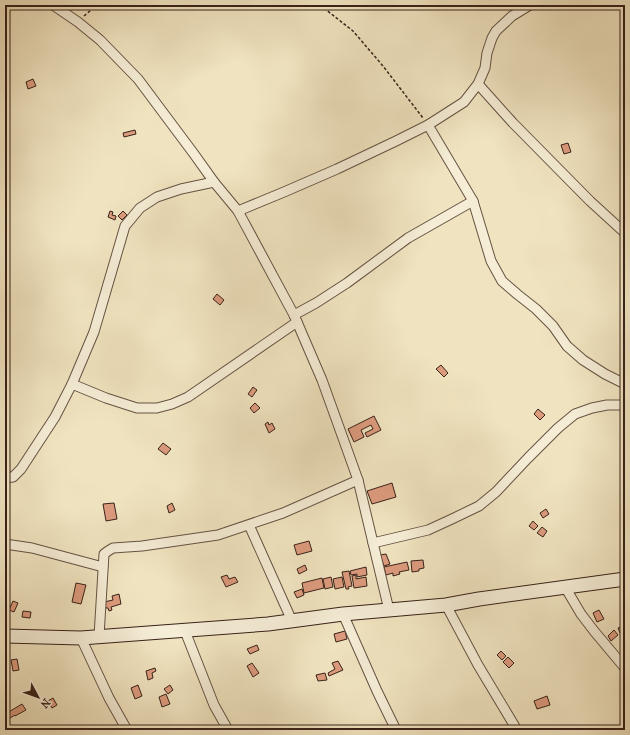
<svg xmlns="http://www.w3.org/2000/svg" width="630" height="735" font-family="'IM FELL French Canon',serif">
<rect width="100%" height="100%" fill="#f0e4c0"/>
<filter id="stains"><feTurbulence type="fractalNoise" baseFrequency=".005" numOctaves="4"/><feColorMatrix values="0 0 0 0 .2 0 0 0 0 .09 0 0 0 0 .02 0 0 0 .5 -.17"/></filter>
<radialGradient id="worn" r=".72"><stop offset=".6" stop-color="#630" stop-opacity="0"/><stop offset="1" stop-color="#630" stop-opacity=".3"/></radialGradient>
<!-- building -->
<g fill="#dd9b7e" stroke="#382119">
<polygon points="33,79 36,86 28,89 26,82"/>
<polygon points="135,130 136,134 124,137 123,133"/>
<polygon points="568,143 571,152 564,154 561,145"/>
<polygon points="110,211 113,212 112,215 116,216 115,220 108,217"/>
<polygon points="123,211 127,215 122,220 118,216"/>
<polygon points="217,294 224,300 220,305 213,299"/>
<polygon points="441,365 448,373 444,377 436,369"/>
<polygon points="253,387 257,390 252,397 248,394"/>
<polygon points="255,403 260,408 254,413 250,408"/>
<polygon points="538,409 545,415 540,420 534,414"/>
<polygon points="374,416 381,430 367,437 365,433 373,429 371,425 361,430 364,437 354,442 348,429"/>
<polygon points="268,422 269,425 272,423 275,429 269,433 265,424"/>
<polygon points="163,443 171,449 166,455 158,449"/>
<polygon points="392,483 396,497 372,504 367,491"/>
<polygon points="114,503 117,519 106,521 103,504"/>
<polygon points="172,503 175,510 169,513 167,506"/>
<polygon points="546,509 549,514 543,518 540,513"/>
<polygon points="533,521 538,526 534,530 529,526"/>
<polygon points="542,527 547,531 543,537 537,533"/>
<polygon points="309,541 312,551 297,555 294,545"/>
<polygon points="386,554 390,564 384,566 380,555"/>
<polygon points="423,560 424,568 419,569 419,571 412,572 411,561"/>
<polygon points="407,562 409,570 399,572 400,574 393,576 393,573 386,575 384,567"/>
<polygon points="305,565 307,570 299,574 297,569"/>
<polygon points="366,567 367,575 357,577 357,574 351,575 350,571"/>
<polygon points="349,571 352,586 348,587 349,589 346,589 342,572"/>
<polygon points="227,575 229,579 235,577 238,582 226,587 221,577"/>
<polygon points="356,575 356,579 366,577 367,586 354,588 352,576"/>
<polygon points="331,577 333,587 325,589 323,579"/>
<polygon points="342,577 344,587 335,589 333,579"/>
<polygon points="322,578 324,588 304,593 302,583"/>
<polygon points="76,583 86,585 81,604 72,602"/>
<polygon points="302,589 304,595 297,598 294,592"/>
<polygon points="119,594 121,604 111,607 112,610 109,611 108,608 106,608 104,602 113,600 112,596"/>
<polygon points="13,601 18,603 14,612 9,610"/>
<polygon points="599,610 604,619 597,622 593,613"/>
<polygon points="23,611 31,612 30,618 22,617"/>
<polygon points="624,626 625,629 625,636 622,638 618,628"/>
<polygon points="614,630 618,635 611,641 608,636"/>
<polygon points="345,631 347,639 336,642 334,634"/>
<polygon points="257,645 259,650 250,654 247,649"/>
<polygon points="501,651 506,656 502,660 497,655"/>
<polygon points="508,657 514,663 509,668 503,662"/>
<polygon points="17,659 19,670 13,671 11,660"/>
<polygon points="338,661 343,670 329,676 328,673 335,669 332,663"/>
<polygon points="252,663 259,673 253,677 247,666"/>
<polygon points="155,668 156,671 152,673 153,678 148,680 146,671"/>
<polygon points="325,673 327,680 318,681 316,675"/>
<polygon points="138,685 142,696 135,699 131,688"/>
<polygon points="170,685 173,690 168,694 164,689"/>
<polygon points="166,694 170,704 162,707 159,697"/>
<polygon points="547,696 550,705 537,709 534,701"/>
<polygon points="53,698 57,705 52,708 48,701"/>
<polygon points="22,704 26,710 15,716 15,715 10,718 7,713"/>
</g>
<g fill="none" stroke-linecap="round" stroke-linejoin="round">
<!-- street casing -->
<g stroke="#665243" stroke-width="11">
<g id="street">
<polyline points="53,5 78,22 100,40 138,79 194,154 214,182 238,211 294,315 322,380 344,441 358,480 389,610"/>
<polyline points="478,84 513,123 590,201 625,233"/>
<polyline points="428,125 473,201 491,261 502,281 517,294 536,309 553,326 567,346 583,360 605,374 625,384"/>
<polyline points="238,211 284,192 337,169 396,141 428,125 464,102 478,84 485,68 487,53 492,38 496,31 512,16 530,5"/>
<polyline points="294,315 316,303 347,283 408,238 473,201"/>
<polyline points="72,384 106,398 137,408 157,408 172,404 188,397 297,322"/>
<polyline points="5,478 13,477 21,469 55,417 72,384 94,332 125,226 140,208 157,197 181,189 214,182"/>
<polyline points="249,525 292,621"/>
<polyline points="373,543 428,530 452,519 479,506 496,492 528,458 558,428 575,414 592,408 607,405 625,405"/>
<polyline points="5,544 32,548 103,567"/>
<polyline points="565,587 581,614 594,631 625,668"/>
<polyline points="446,605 478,665 517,730"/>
<polyline points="343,614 377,691 396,730"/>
<polyline points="185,631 214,705 228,730"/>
<polyline points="99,636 104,554 108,551 113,548 142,546 218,535 283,513 358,480"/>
<polyline points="81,638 109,698 127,730"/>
</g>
</g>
<!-- secondary casing -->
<g stroke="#382119" stroke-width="15">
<polyline id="secondary" points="5,636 81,638 268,624 343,614 446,605 479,599 625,579"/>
</g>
<!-- path -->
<g stroke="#382119" stroke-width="1.5" stroke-dasharray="3 2" stroke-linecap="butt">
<polyline points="320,5 353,31 383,66 423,118"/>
<polyline points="84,16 97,5"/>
</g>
<!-- street -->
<use href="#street" stroke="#f5edd6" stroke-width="9"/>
<!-- secondary -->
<use href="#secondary" stroke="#f5edd6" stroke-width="13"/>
</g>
<!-- margin -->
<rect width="630" height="735" fill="none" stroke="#f0e4c0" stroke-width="20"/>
<rect x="6" y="6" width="618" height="723" fill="none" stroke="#382119" stroke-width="2"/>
<rect x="10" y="10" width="610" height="715" fill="none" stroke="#382119"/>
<!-- north arrow -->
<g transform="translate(38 697) rotate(131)" stroke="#f5edd6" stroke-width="3" paint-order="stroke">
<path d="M0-3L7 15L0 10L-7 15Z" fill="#382119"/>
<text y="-6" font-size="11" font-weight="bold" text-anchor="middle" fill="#382119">N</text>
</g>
<rect width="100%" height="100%" filter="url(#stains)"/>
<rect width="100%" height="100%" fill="url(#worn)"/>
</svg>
